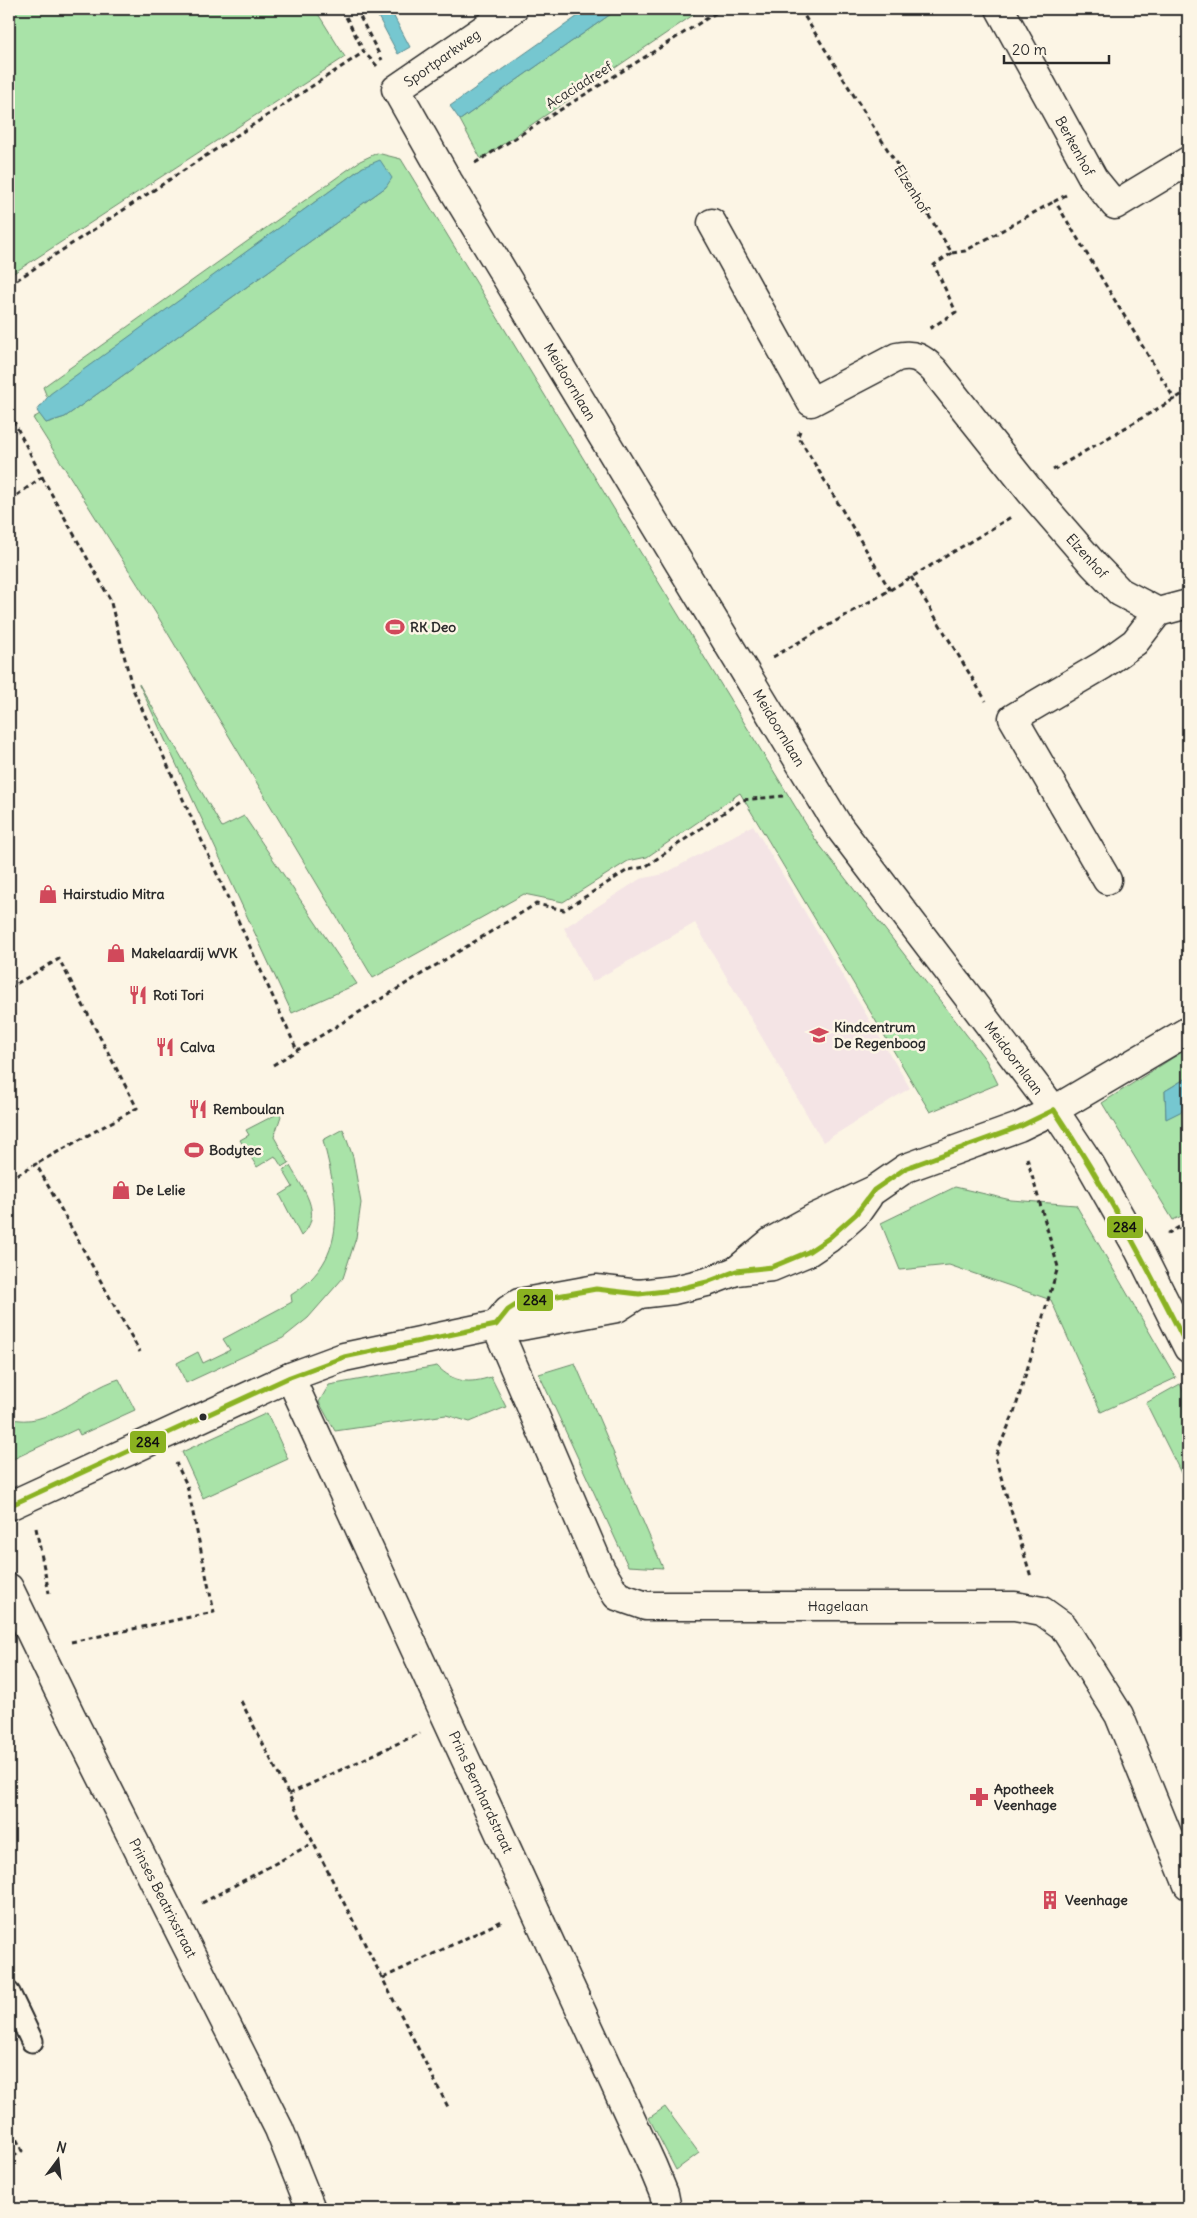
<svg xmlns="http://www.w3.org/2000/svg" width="1197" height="2218" font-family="Delius,sans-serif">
<rect width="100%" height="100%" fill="#fcf5e5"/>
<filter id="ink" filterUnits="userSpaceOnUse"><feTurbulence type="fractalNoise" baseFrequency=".02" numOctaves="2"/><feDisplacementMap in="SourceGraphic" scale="10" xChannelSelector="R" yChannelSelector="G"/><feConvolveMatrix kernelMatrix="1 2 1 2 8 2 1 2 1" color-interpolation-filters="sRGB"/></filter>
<g filter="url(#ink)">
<!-- built -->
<polygon fill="#f4e4e5" points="753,825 910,1088 823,1142 695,923 592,982 564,928 640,879 664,874"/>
<!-- green -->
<g fill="#a9e3a8" stroke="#6a876a">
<polygon points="9,9 315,9 345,57 9,276"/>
<polygon points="618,9 702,9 481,159 460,120"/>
<polygon points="377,153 401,159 815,839 986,1060 998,1084 930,1112 740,793 647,857 628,861 563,902 524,894 373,978 157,615 33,418 40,414 46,423 65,417 386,187 363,167 47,397 43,387 360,161"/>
<polygon points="139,684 222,827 244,816 357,984 292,1013"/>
<polygon points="1188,1048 1188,1077 1165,1091 1166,1118 1188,1108 1188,1213 1173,1220 1102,1103"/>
<polygon points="279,1113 281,1116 274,1137 289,1163 282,1167 275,1156 257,1167 240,1140 249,1135 246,1130"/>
<path d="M343 1129 353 1157 361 1203 356 1238 343 1278 308 1318 283 1338 186 1383 177 1363 198 1352 203 1363 230 1350 223 1339 292 1302 291 1295C351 1257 338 1199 323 1140Z"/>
<path d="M290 1166C302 1188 325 1214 301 1236L280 1195 293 1187 283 1170Z"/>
<polygon points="955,1187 1011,1200 1076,1205 1176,1378 1101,1412 1051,1300 949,1265 900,1270 881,1223"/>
<polygon points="575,1363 663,1568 628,1566 539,1374"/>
<path d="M437 1366C454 1383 469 1384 491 1377L506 1407 470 1422 446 1415 335 1431 319 1402 329 1385Z"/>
<path d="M119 1379 135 1410 80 1435 77 1429 9 1461V1418C49 1430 82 1390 119 1379Z"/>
<polygon points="1180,1384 1188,1400 1188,1487 1146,1403"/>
<polygon points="267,1413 288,1459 203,1498 182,1452"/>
<polygon points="665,2107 699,2153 676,2170 649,2118"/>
</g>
<!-- water -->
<g fill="#76c7d0" stroke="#58898e">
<polygon points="374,9 390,9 410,47 398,54"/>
<polygon points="588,9 618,9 460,120 450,106"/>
<polygon points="380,160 392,178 386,187 65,417 46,423 37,411 50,394 363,167"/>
<polygon points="1188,1077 1188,1108 1166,1119 1165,1091"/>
</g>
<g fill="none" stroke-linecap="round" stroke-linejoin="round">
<!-- lane casing -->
<g stroke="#2b2b2b" stroke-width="25">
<polyline id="lane" points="9,1993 32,2041"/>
</g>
<!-- street casing -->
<g stroke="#2b2b2b" stroke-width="31">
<g id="street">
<polyline points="513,9 396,89 448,181 814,786 839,827 1054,1110 1090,1164 1139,1250 1188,1348"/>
<polyline points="1000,9 1093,178 1115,205 1188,161"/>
<path d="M712 223 811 402 897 357C914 353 922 358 934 370L1030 491 1094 565 1120 592 1158 612 1188 604"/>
<polyline points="1107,880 1013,718 1103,665 1135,642 1158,612"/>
<polyline points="736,1271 772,1241 814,1218 874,1190 906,1168 1019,1127 1054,1110 1188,1031"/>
<polyline points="496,1325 601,1570 617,1596 646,1606 1015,1606 1042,1611 1063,1626 1119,1715 1188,1885"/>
<polyline points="496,1325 508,1310 519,1303 596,1289 639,1294 674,1290 707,1282 736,1271 772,1267 808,1252 829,1238 856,1214 868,1197"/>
<polyline points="290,1377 652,2165 664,2194 667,2209"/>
<polyline points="9,1506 290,1377 344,1357 496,1325 521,1326 617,1308 639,1294"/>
<polyline points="9,1588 71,1716 279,2129 311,2209"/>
</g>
</g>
<!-- path -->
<g stroke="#2b2b2b" stroke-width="3" stroke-dasharray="5 4" stroke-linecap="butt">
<polyline points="342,9 364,52 377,66"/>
<polyline points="356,9 382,60"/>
<polyline points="800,9 952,253 934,265 956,312 929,329"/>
<polyline points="475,163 722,9"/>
<polyline points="1066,195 1055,201 1175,400"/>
<polyline points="952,253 965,251 1055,201"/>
<polyline points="9,285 364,52"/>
<polyline points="9,412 42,477 9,501"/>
<polyline points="800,431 798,436 890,590"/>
<polyline points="1053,470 1188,391"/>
<polyline points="42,477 110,599 132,687 297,1050"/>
<polyline points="911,577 986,701"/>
<polyline points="773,657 890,590 1011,517"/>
<polyline points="9,988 59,959 137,1108 36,1164"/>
<polyline points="273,1065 536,904 564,910 628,870 645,867 742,800 783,796"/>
<polyline points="1027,1158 1058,1267 1014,1413 995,1457 1031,1577"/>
<polyline points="9,1179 36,1164 140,1352"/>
<polyline points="1167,1234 1188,1222"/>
<polyline points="36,1528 49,1593"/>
<polyline points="71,1642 214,1612 187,1485 176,1463"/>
<polyline points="241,1701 448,2107"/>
<polyline points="289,1794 420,1733"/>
<polyline points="202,1903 313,1843"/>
<polyline points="383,1978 504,1920"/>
<polyline points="9,2123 22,2151 9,2159"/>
</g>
<!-- lane -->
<use href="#lane" stroke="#fcf5e5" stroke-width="21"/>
<!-- street -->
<use href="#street" stroke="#fcf5e5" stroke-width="28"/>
<!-- bus-1 casing -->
<g stroke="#fcf5e5" stroke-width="9">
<g id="bus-1">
<path d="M1054 1110C1105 1186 1147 1266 1188 1348"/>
<polyline points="9,1506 290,1377 344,1357 496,1325 508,1310 519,1303 596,1289 639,1294 674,1290 707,1282 736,1271 772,1267 808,1252 829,1238 856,1214 874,1190 906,1168 1019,1127 1054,1110"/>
</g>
</g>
<!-- bus-1 -->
<use href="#bus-1" stroke="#8ab220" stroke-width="5"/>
</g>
</g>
<!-- icons -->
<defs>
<g id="stadium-bare" transform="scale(1.5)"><path d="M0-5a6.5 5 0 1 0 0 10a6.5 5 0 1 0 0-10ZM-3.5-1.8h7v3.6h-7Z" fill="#d1495b" stroke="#fcf5e5" stroke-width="2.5" paint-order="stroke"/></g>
<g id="shop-bare" transform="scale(1.5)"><path d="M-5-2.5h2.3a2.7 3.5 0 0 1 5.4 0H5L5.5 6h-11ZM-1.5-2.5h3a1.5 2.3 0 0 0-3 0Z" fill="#d1495b" stroke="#fcf5e5" stroke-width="2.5" paint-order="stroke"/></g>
<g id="restaurant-bare" transform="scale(1.5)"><path d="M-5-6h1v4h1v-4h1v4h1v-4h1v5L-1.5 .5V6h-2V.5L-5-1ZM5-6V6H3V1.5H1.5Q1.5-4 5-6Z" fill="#d1495b" stroke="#fcf5e5" stroke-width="2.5" paint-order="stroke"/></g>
<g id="school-bare" transform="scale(1.5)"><path d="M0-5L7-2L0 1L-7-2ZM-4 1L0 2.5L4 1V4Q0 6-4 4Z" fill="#d1495b" stroke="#fcf5e5" stroke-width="2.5" paint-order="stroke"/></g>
<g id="pharmacy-bare" transform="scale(1.5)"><path d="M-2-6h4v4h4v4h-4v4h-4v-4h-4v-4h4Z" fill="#d1495b" stroke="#fcf5e5" stroke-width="2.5" paint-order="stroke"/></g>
<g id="building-bare" transform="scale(1.5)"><path d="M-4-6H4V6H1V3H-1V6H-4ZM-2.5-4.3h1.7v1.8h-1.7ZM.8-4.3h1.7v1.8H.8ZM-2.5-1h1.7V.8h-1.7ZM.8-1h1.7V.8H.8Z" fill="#d1495b" stroke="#fcf5e5" stroke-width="2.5" paint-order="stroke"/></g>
</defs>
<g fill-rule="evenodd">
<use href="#stadium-bare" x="395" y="627"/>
<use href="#shop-bare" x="48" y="894"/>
<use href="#shop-bare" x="116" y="953"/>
<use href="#restaurant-bare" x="138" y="995"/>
<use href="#school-bare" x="819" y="1035"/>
<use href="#restaurant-bare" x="165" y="1047"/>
<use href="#restaurant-bare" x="198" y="1109"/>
<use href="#stadium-bare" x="194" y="1150"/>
<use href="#shop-bare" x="121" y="1190"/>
<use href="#pharmacy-bare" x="979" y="1797"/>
<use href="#building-bare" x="1050" y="1900"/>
</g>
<!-- markers -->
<circle fill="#2b2b2b" stroke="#fcf5e5" stroke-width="2" cx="203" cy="1417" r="4.5"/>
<g text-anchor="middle" stroke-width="5" stroke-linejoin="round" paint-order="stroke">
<!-- street labels -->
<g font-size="14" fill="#2b2b2b" stroke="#fcf5e5">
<text transform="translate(442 58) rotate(-35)" y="5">Sportparkweg</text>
<text transform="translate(579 85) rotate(-32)" y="5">Acaciadreef</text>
<text transform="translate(1075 146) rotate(61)" y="5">Berkenhof</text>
<text transform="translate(912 189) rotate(58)" y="5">Elzenhof</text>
<text transform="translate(570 382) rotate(59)" y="5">Meidoornlaan</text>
<text transform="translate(1087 556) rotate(48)" y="5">Elzenhof</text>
<text transform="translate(779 728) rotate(59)" y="5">Meidoornlaan</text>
<text transform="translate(1014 1058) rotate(53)" y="5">Meidoornlaan</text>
<text x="838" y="1611">Hagelaan</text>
<text transform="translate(481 1792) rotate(65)" y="5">Prins Bernhardstraat</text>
<text transform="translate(163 1898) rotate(63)" y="5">Prinses Beatrixstraat</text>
</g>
<!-- poi labels -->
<g font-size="14" font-weight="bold" fill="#2b2b2b" stroke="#fcf5e5" text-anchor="start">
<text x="410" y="632">RK Deo</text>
<text x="63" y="899">Hairstudio Mitra</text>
<text x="131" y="958">Makelaardij WVK</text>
<text x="153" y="1000">Roti Tori</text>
<text x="834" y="1032">Kindcentrum<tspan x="834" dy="16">De Regenboog</tspan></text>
<text x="180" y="1052">Calva</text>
<text x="213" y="1114">Remboulan</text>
<text x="209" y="1155">Bodytec</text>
<text x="136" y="1195">De Lelie</text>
<text x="994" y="1794">Apotheek<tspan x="994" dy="16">Veenhage</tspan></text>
<text x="1065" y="1905">Veenhage</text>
</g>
</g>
<g stroke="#fcf5e5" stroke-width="2">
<rect x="1106" y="1215" width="38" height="24" rx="5" fill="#8ab220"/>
<rect x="516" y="1288" width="38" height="24" rx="5" fill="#8ab220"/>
<rect x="129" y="1430" width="38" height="24" rx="5" fill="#8ab220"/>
</g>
<g font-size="14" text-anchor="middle" font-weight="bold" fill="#111">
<text x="1125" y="1232">284</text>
<text x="535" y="1305">284</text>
<text x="148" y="1447">284</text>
</g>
<!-- margin -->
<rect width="1197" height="2218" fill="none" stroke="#fcf5e5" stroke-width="30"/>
<rect x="15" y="15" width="1167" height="2188" fill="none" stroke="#2b2b2b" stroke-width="2" filter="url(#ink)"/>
<!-- north arrow -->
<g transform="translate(58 2160) rotate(15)" stroke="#fcf5e5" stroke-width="4" paint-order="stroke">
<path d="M0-4L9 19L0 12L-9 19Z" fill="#2b2b2b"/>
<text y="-8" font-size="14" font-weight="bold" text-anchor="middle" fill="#2b2b2b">N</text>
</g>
<!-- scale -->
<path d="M1004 55v8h105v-8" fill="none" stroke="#2b2b2b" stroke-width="2.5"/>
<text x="1012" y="55" font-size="15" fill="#2b2b2b" stroke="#fcf5e5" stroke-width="4" paint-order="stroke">20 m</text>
</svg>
